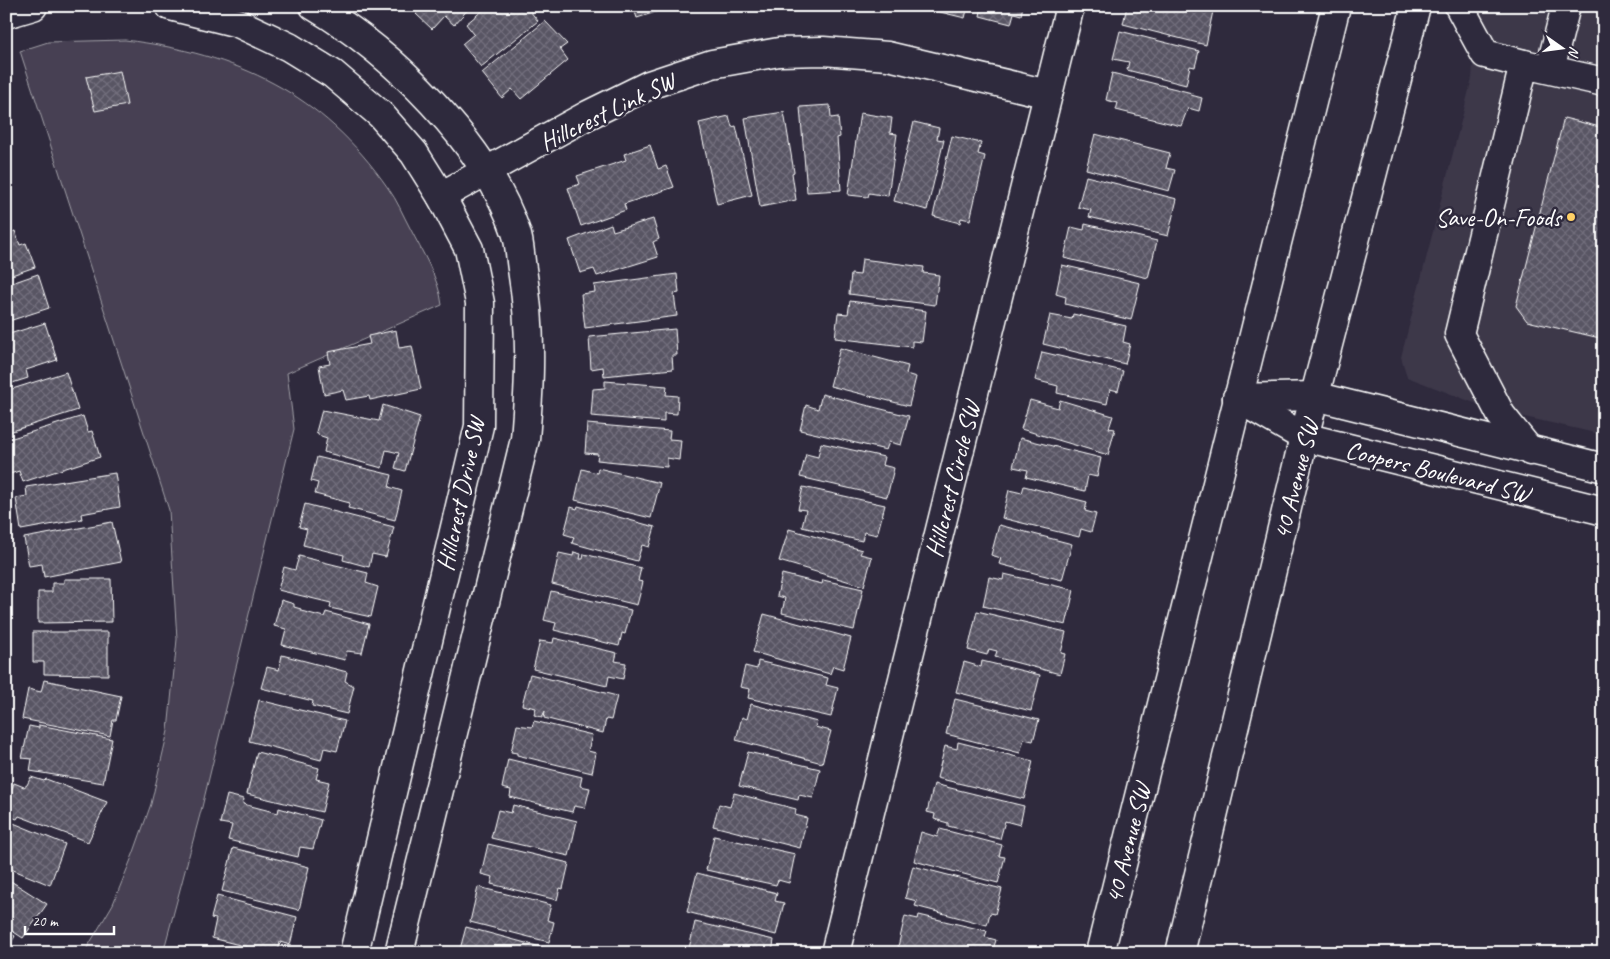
<svg xmlns="http://www.w3.org/2000/svg" width="1610" height="959" font-family="Caveat,sans-serif">
<defs>
<pattern id="building-cross-hatch" width="8" height="8" patternUnits="userSpaceOnUse" patternTransform="scale(1.25)"><rect width="8" height="8" fill="#595564"/><path d="M0 0l8 8M0 8l8-8" fill="none" stroke="#726e7b"/></pattern>
</defs>
<rect width="100%" height="100%" fill="#2f2a3d"/>
<filter id="ink" filterUnits="userSpaceOnUse"><feTurbulence type="fractalNoise" baseFrequency=".02" numOctaves="2"/><feDisplacementMap in="SourceGraphic" scale="10" xChannelSelector="R" yChannelSelector="G"/><feConvolveMatrix kernelMatrix="1 2 1 2 8 2 1 2 1" color-interpolation-filters="sRGB"/></filter>
<g filter="url(#ink)">
<!-- built -->
<polygon fill="#3c3749" points="1477,6 1604,6 1604,435 1490,409 1407,377 1401,357 1472,78"/>
<!-- park -->
<path fill="#464152" stroke="#a2a0a8" d="M125 40C238 54 322 93 388 188 397 200 403 215 410 228 422 252 439 278 442 305L287 373 294 429 202 807 163 953H84L113 904 134 852 151 804 168 731 177 639 169 510 20 51 48 42Z"/>
<!-- building -->
<g fill="url(#building-cross-hatch)" stroke="#fff">
<polygon points="424,6 471,6 454,25 444,16 432,29 416,14"/>
<polygon points="488,6 526,6 538,21 481,67 462,44 474,34 466,24"/>
<polygon points="633,6 665,6 665,9 637,18"/>
<polygon points="937,6 968,6 965,18 936,11"/>
<polygon points="982,6 1023,6 1021,15 1014,13 1011,24 980,16"/>
<polygon points="1127,6 1195,6 1213,11 1206,45 1123,24"/>
<polygon points="545,21 567,44 560,49 568,60 521,99 512,89 502,98 482,73"/>
<polygon points="1120,31 1199,51 1195,67 1190,66 1186,85 1127,70 1129,62 1113,59"/>
<polygon points="120,71 127,105 95,111 86,77"/>
<polygon points="1112,73 1192,93 1191,95 1202,98 1199,111 1188,108 1181,126 1116,110 1118,103 1106,100"/>
<polygon points="830,105 831,118 838,117 840,137 837,138 841,190 807,192 800,107"/>
<polygon points="784,112 794,172 792,173 796,200 760,207 745,118"/>
<polygon points="860,113 892,118 890,133 897,134 888,196 869,193 868,197 848,195"/>
<polygon points="729,116 732,127 736,126 752,195 717,204 699,123"/>
<polygon points="1564,118 1604,128 1604,339 1527,321 1516,306"/>
<polygon points="914,122 939,128 937,139 944,140 927,210 894,201"/>
<polygon points="1095,134 1170,153 1166,168 1175,170 1169,191 1086,169"/>
<polygon points="952,136 981,143 978,154 985,156 970,220 961,218 960,223 933,216"/>
<polygon points="650,145 658,169 666,166 674,187 624,204 626,210 581,226 568,188 580,184 577,176 626,160 624,154"/>
<polygon points="1086,176 1177,199 1168,236 1089,217 1091,210 1078,207"/>
<polygon points="653,219 659,239 653,242 658,257 597,276 594,269 580,273 569,240 611,224 613,231"/>
<polygon points="1085,224 1157,241 1148,278 1064,258 1071,227 1084,230"/>
<polygon points="15,231 20,245 26,243 35,267 6,277 6,234"/>
<polygon points="862,259 924,267 923,273 939,275 935,305 849,294 851,274 860,275"/>
<polygon points="1062,265 1140,283 1131,320 1065,304 1066,297 1056,294"/>
<polygon points="38,274 49,308 9,321 11,327 6,328 6,285"/>
<polygon points="677,274 679,293 674,294 677,316 585,328 581,294 595,292 594,285"/>
<polygon points="850,301 926,311 922,342 912,341 912,347 835,338 838,313 848,314"/>
<polygon points="1073,314 1126,326 1123,342 1130,344 1125,364 1043,344 1050,315 1072,319"/>
<polygon points="45,323 57,360 26,370 28,378 6,385 6,335"/>
<polygon points="675,329 677,355 672,355 673,369 604,376 603,367 591,369 589,337"/>
<polygon points="396,330 399,348 412,346 421,389 370,400 369,396 346,400 343,390 324,394 319,366 330,364 328,352 370,344 368,336"/>
<polygon points="840,348 908,366 906,374 916,377 909,406 830,386"/>
<polygon points="1042,352 1123,371 1118,391 1110,389 1107,404 1057,393 1058,386 1035,380"/>
<polygon points="66,372 78,410 6,433 6,391"/>
<polygon points="605,381 667,386 666,395 678,396 677,414 664,413 664,422 591,416 593,389 605,388"/>
<polygon points="822,394 909,416 901,445 889,442 886,450 800,430 806,405 818,409"/>
<polygon points="1030,400 1058,408 1060,400 1113,416 1109,428 1115,429 1108,455 1021,429"/>
<polygon points="383,405 420,417 405,471 395,468 399,453 386,450 382,468 324,452 327,438 318,435 318,433 316,432 322,410 379,421"/>
<polygon points="83,416 88,432 92,431 100,457 23,482 19,471 7,475 6,440"/>
<polygon points="587,424 670,431 669,439 681,440 679,460 667,458 667,467 597,460 598,454 585,453"/>
<polygon points="1020,438 1101,458 1097,477 1088,475 1085,491 1026,477 1028,470 1013,467"/>
<polygon points="821,443 884,457 882,465 894,468 887,497 800,477 806,454 818,457"/>
<polygon points="317,457 392,475 389,487 402,491 395,520 348,508 350,503 315,494 318,483 311,481"/>
<polygon points="598,468 660,483 651,518 575,500 582,469 597,473"/>
<polygon points="115,473 120,507 81,514 82,519 21,530 16,498 27,496 26,487"/>
<polygon points="1024,486 1087,502 1085,511 1096,514 1091,532 1081,529 1079,537 1002,518 1009,490 1022,493"/>
<polygon points="803,487 885,505 877,535 864,532 862,541 802,527 806,510 798,509"/>
<polygon points="305,504 394,527 386,557 372,554 369,567 343,560 344,555 303,545 307,529 299,527"/>
<polygon points="578,506 655,527 649,547 642,545 637,561 572,543 574,537 564,534 571,507 577,509"/>
<polygon points="112,522 121,562 44,577 42,564 29,566 24,538"/>
<polygon points="999,525 1072,544 1062,580 999,564 1001,558 991,555"/>
<polygon points="789,529 862,550 860,554 872,557 864,586 779,561"/>
<polygon points="574,552 581,554 580,559 583,559 584,554 641,568 638,581 643,582 637,605 552,584 559,553 573,556"/>
<polygon points="299,556 368,573 366,583 378,587 371,617 330,608 331,603 278,590 284,567 295,570"/>
<polygon points="782,574 822,584 823,580 863,589 854,630 782,613 785,598 777,596"/>
<polygon points="1004,574 1074,590 1066,625 983,606 989,577 1003,580"/>
<polygon points="64,579 111,579 112,622 38,623 38,592 52,592 52,583 64,583"/>
<polygon points="551,591 631,610 625,634 622,633 619,646 554,630 556,623 544,620"/>
<polygon points="281,600 294,604 294,607 301,609 301,611 324,617 326,612 369,624 362,653 347,651 345,660 282,645 286,629 274,626"/>
<polygon points="977,611 1066,632 1061,653 1065,654 1060,674 995,657 997,651 989,649 987,655 968,650"/>
<polygon points="764,614 851,638 843,669 833,666 830,674 753,652"/>
<polygon points="33,632 108,632 108,675 44,674 44,662 33,662"/>
<polygon points="554,638 617,653 615,661 626,663 623,679 609,676 607,686 533,669 540,641 553,643"/>
<polygon points="282,655 347,672 345,681 354,686 347,714 312,706 313,701 261,688 267,667 279,670"/>
<polygon points="758,661 828,678 826,685 838,688 831,717 748,698 750,689 740,687 745,666 757,669"/>
<polygon points="982,661 1040,675 1031,711 956,692 964,662 981,667"/>
<polygon points="530,674 617,696 611,720 606,719 603,733 544,718 545,711 542,717 534,715 536,708 522,705"/>
<polygon points="44,680 121,696 116,720 113,720 110,736 22,719 28,689 41,692"/>
<polygon points="955,699 1039,720 1033,741 1024,739 1020,753 946,734"/>
<polygon points="259,700 345,721 337,751 324,748 321,760 249,741"/>
<polygon points="751,704 817,722 815,727 831,731 822,763 736,740 742,717 747,719"/>
<polygon points="534,721 592,735 588,751 596,753 592,773 517,755 517,753 511,752 517,725 532,727"/>
<polygon points="39,725 112,739 103,783 30,771 32,759 22,758 29,726 39,728"/>
<polygon points="958,742 1033,761 1024,799 937,778 945,746 957,749"/>
<polygon points="257,752 319,768 316,779 329,782 322,812 247,794"/>
<polygon points="748,752 820,769 813,798 799,795 798,800 739,786"/>
<polygon points="508,759 582,777 580,786 590,788 585,808 574,806 572,812 510,797 511,790 502,788"/>
<polygon points="31,777 44,781 46,779 107,802 88,842 19,816 17,819 6,815 6,804 14,783 24,787 27,785"/>
<polygon points="934,784 1024,806 1020,825 1005,821 1000,839 948,826 948,823 934,819 935,814 927,812"/>
<polygon points="734,793 796,809 795,815 807,818 800,848 713,826 719,804 730,807"/>
<polygon points="227,795 244,799 243,804 278,813 279,808 321,820 313,849 300,847 298,857 228,840 232,825 220,823"/>
<polygon points="513,805 577,821 569,856 491,838 498,810 511,813"/>
<polygon points="6,820 65,844 50,885 6,867"/>
<polygon points="940,829 1002,845 999,856 1005,857 998,883 914,861 921,832 937,837"/>
<polygon points="714,836 795,854 789,883 778,880 776,885 706,870"/>
<polygon points="488,844 569,863 563,889 560,888 557,900 491,884 493,877 481,874"/>
<polygon points="233,848 309,867 299,910 222,891"/>
<polygon points="913,866 1002,889 995,914 990,913 987,925 915,906 917,901 905,898"/>
<polygon points="697,873 777,893 775,901 784,903 776,935 687,912"/>
<polygon points="6,878 47,904 23,938 6,927"/>
<polygon points="478,887 551,905 547,920 554,922 549,942 470,922"/>
<polygon points="217,896 297,917 290,945 280,942 278,953 271,953 212,938 216,919 211,918"/>
<polygon points="919,915 987,931 985,937 996,940 992,953 921,953 898,947 905,916 918,919"/>
<polygon points="695,922 774,940 772,953 688,953"/>
<polygon points="466,927 552,950 552,953 459,953"/>
<polygon points="6,931 15,936 6,952"/>
<polygon points="213,947 238,953 211,953"/>
</g>
<g fill="none" stroke-linecap="round" stroke-linejoin="round">
<!-- minor casing -->
<g stroke="#fff" stroke-width="31">
<g id="minor">
<polyline points="170,6 238,23 289,47 333,74 381,115 414,153 441,196 469,249 480,303 479,426 354,953"/>
<path d="M314 6C392 52 486 144 516 232 520 243 520 257 522 269 532 330 530 379 525 439L399 953"/>
<polyline points="1459,6 1485,54 1524,64"/>
<polyline points="6,14 33,6"/>
<polyline points="1550,69 1566,6"/>
<polyline points="441,196 588,115 649,85 712,64 779,52 823,51 888,56 1048,94"/>
<polyline points="1237,398 1304,437 1604,511"/>
<polyline points="1237,398 1315,396 1604,468"/>
<polyline points="1530,451 1501,415 1459,334 1524,64 1604,82"/>
<polyline points="835,953 1070,6"/>
</g>
</g>
<!-- major casing -->
<g stroke="#fff" stroke-width="31">
<g id="major">
<polyline points="1100,953 1336,6"/>
<polyline points="1180,953 1304,437 1416,6"/>
</g>
</g>
<!-- minor -->
<use href="#minor" stroke="#2f2a3d" stroke-width="28"/>
<!-- major -->
<use href="#major" stroke="#2f2a3d" stroke-width="28"/>
</g>
</g>
<!-- markers -->
<circle fill="#ffd166" stroke="#2f2a3d" stroke-width="2" cx="1571" cy="217" r="5"/>
<g text-anchor="middle" stroke-width="5" stroke-linejoin="round" paint-order="stroke">
<!-- street labels -->
<g font-size="25" fill="#fff" stroke="#2f2a3d">
<text transform="translate(607 111) rotate(-26)" y="9">Hillcrest Link SW</text>
<text transform="translate(1438 471) rotate(14)" y="9">Coopers Boulevard SW</text>
<text transform="translate(952 479) rotate(-76)" y="9">Hillcrest Circle SW</text>
<text transform="translate(1295 479) rotate(-76)" y="9">40 Avenue SW</text>
<text transform="translate(460 494) rotate(-78)" y="9">Hillcrest Drive SW</text>
<text transform="translate(1127 843) rotate(-76)" y="9">40 Avenue SW</text>
</g>
<!-- poi labels -->
<g font-size="25" fill="#fff" stroke="#2f2a3d" text-anchor="end">
<text x="1561" y="226">Save-On-Foods</text>
</g>
</g>
<!-- margin -->
<rect width="1610" height="959" fill="none" stroke="#2f2a3d" stroke-width="25"/>
<rect x="12" y="12" width="1585" height="934" fill="none" stroke="#fff" stroke-width="2" filter="url(#ink)"/>
<!-- north arrow -->
<g transform="translate(1562 48) rotate(104)" stroke="#2f2a3d" stroke-width="4" paint-order="stroke">
<path d="M0-4L9 19L0 12L-9 19Z" fill="#ffffff"/>
<text y="-8" font-size="14" font-weight="bold" text-anchor="middle" fill="#ffffff">N</text>
</g>
<!-- scale -->
<path d="M25 926v8h89v-8" fill="none" stroke="#ffffff" stroke-width="2.5"/>
<text x="32" y="926" font-size="15" fill="#ffffff" stroke="#2f2a3d" stroke-width="4" paint-order="stroke">20 m</text>
</svg>
